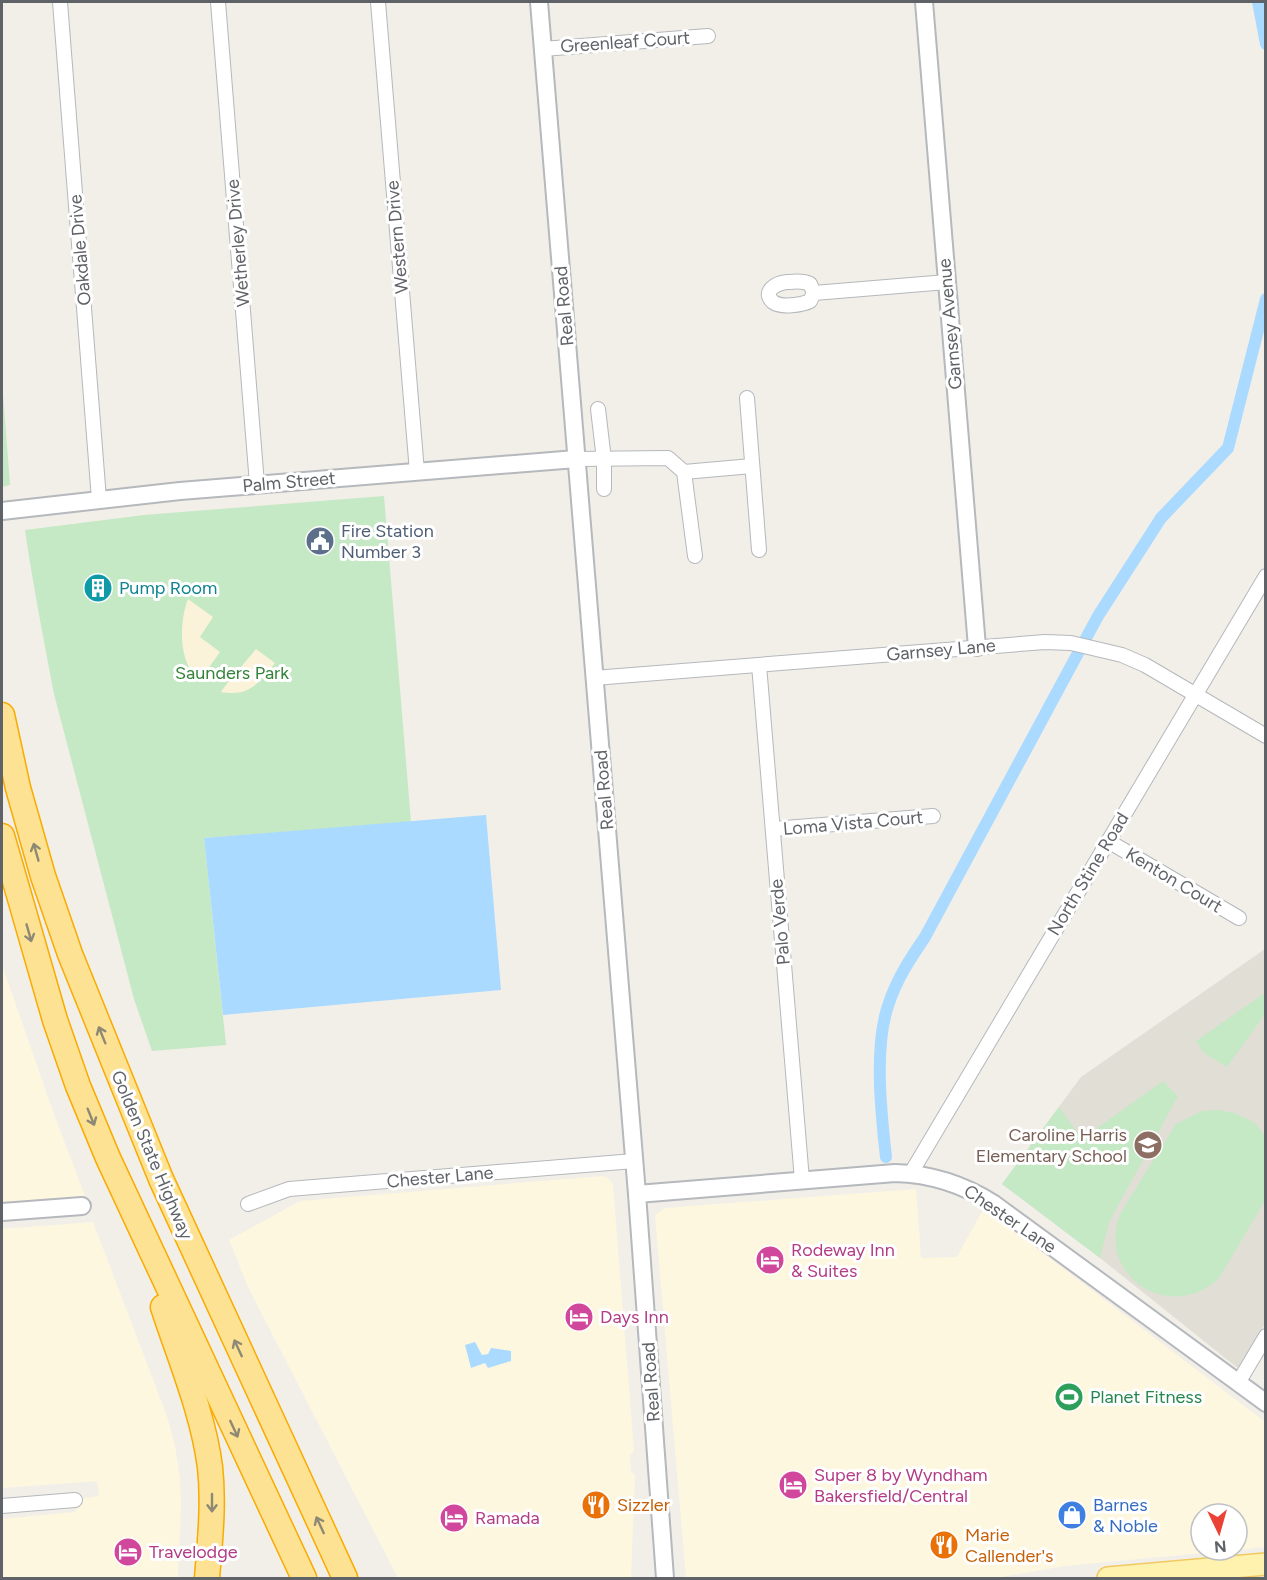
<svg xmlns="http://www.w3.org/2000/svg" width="1267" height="1580" font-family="Figtree,sans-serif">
<rect width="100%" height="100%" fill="#f1efe8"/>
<!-- commercial -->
<g fill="#fef7e0">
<polygon points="2,965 55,1117 85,1196 2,1202"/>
<polygon points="603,1176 609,1179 613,1185 634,1451 630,1455 631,1471 635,1476 631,1578 398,1578 249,1289 229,1240 300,1201"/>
<polygon points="916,1189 921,1258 957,1257 984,1208 1265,1422 1265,1547 1237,1550 1237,1514 1201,1514 1201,1550 1235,1550 1064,1566 996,1578 686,1578 655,1215 665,1208"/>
<polygon points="93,1222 167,1416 175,1446 180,1478 181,1506 178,1578 2,1578 2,1519 75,1512 84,1498 99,1496 97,1481 2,1488 2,1229"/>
</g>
<!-- education -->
<polygon fill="#e1ded6" points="1265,949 1265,1324 1239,1369 1100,1258 1002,1184 1081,1077"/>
<!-- green -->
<g fill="#c5e8c5">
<polygon points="2,381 10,485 2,487"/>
<path d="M384 496 411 822 204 838 226 1045 152 1051 134 999 54 694C44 641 33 585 25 530L144 515Z"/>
<polygon points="1265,993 1265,1014 1227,1067 1204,1053 1196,1041"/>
<polygon points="1163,1081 1178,1096 1109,1222 1100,1258 1002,1184 1059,1107 1082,1139"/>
<path d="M1219 1110 1234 1113 1248 1119 1257 1125 1265 1137 1266 1199 1219 1278C1171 1324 1096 1277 1120 1214L1176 1124 1202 1111Z"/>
</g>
<!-- sand -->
<g fill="#fbf3d9">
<path d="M188 599 213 617 200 637 220 652 200 680C178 665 179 622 188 599Z"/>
<path d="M256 649 275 663C258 684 249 697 221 692 232 676 244 664 256 649Z"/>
</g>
<!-- water -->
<g fill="#aadaff">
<polygon points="486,815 501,990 223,1015 204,838"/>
<polygon points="475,1342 482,1355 488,1354 491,1348 511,1351 511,1361 488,1368 485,1363 471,1368 465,1345"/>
</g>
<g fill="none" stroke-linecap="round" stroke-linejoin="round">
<!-- canal -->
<g stroke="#aadaff" stroke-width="12">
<polyline points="1258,2 1266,44"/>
<path d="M886 1157C881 1113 874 1047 888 1006 896 980 910 959 925 937L1098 616 1161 518 1228 448 1266 299"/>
</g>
<!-- minor casing -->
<g stroke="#b5b8bc" stroke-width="16">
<g id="minor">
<polyline points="60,2 99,499"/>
<polyline points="218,2 257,484"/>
<polyline points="378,2 417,472"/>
<polyline points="543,49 708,36"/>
<path d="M814 293 810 284C802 280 795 282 787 282 777 283 761 291 773 302 781 308 802 305 810 301L814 293 947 282"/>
<polyline points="747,398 759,550"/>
<polyline points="598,409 604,460 604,489"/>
<polyline points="576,459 668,458 684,472 695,556"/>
<polyline points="684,472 752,466"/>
<polyline points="759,665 802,1180"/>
<polyline points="594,678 1045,642 1071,643 1122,655 1145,665 1266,736"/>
<polyline points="773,829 933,816"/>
<polyline points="1108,841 1239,918"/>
<polyline points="911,1173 1266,576"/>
<polyline points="248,1204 289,1189 634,1161"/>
<polyline points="1238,1383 1266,1336"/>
<polyline points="2,1506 75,1500"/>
</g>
</g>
<!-- tertiary casing -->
<g stroke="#b5b8bc" stroke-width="20">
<g id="tertiary">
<polyline points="539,2 637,1194 665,1578"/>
<polyline points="924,2 977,647"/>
<polyline points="2,511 180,491 576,459"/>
<path d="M637 1194 895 1173C932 1174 963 1184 994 1204L1266 1403"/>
<polyline points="2,1212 82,1206"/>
</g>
</g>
<!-- primary casing -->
<g stroke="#f2c960" stroke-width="24">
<polyline id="primary" points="1108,1578 1266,1564"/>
</g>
<!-- motorway casing -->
<g stroke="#f9ab00" stroke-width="27">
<g id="motorway">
<polyline points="2,715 18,788 43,876 70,954 161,1179 345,1578"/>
<polyline points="2,836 55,1020 78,1086 108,1158 304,1578"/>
<path d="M163 1307C180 1359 203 1413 210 1467 214 1504 210 1541 207 1578"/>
</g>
</g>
<!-- minor -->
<use href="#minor" stroke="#fff" stroke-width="14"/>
<!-- tertiary -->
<use href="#tertiary" stroke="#fff" stroke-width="16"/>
<!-- primary -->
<use href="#primary" stroke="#fff2af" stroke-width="21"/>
<!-- motorway -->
<use href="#motorway" stroke="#fde293" stroke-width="24"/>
</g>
<!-- one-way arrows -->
<defs><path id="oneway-shaft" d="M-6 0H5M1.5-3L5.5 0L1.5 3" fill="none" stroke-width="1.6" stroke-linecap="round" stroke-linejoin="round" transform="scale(1.5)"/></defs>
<g stroke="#8e8975">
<use href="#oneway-shaft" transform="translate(36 852) rotate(-106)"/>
<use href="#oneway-shaft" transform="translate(29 933) rotate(74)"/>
<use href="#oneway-shaft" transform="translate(102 1035) rotate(-112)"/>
<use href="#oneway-shaft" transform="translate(91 1117) rotate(68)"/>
<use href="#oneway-shaft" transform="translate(238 1348) rotate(-115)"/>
<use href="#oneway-shaft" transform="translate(234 1429) rotate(65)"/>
<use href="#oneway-shaft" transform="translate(212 1503) rotate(90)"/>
<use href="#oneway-shaft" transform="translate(320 1525) rotate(-115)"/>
</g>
<!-- icons -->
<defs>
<g id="civic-disc" transform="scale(1.5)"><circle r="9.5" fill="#5c6f8a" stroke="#fff"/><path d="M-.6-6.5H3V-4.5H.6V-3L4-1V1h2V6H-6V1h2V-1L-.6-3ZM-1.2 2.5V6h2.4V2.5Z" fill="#fff"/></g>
<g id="building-disc" transform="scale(1.5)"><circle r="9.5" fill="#0f9aa8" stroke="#fff"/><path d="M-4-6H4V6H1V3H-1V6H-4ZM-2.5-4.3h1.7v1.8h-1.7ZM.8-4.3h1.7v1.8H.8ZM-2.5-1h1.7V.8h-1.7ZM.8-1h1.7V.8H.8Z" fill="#fff"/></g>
<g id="school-disc" transform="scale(1.5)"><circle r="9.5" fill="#8d6e63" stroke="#fff"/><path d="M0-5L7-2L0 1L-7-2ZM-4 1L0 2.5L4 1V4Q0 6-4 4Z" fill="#fff"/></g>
<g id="hotel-disc" transform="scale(1.5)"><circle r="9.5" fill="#d1479c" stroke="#fff"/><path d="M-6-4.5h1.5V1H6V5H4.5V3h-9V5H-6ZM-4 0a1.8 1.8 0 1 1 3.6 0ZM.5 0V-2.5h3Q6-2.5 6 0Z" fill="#fff"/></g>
<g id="stadium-disc" transform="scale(1.5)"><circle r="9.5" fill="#2e9e5b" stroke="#fff"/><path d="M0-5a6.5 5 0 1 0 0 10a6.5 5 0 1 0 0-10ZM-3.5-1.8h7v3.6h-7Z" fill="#fff"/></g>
<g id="restaurant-disc" transform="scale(1.5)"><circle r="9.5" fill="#e8710a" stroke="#fff"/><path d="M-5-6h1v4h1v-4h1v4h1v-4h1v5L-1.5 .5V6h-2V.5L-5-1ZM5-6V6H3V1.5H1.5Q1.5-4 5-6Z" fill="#fff"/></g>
<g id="shop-disc" transform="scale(1.5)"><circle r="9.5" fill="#3f7fe0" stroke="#fff"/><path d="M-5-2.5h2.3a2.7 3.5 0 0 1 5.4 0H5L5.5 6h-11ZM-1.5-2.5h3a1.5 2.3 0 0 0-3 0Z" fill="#fff"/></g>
</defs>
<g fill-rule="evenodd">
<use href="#civic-disc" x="320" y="541"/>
<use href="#building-disc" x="98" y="588"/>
<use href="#school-disc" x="1148" y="1145"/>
<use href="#hotel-disc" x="770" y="1260"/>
<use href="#hotel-disc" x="579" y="1317"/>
<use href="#stadium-disc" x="1069" y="1397"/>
<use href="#hotel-disc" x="793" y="1485"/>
<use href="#restaurant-disc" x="596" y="1505"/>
<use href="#shop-disc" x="1072" y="1515"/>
<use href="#hotel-disc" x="454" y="1518"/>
<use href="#restaurant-disc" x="944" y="1545"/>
<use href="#hotel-disc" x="128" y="1552"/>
</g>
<g text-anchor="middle" stroke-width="6" stroke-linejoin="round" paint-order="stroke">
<!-- street labels -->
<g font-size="18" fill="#5f6368" stroke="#fff">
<text transform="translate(625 42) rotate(-4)" y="6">Greenleaf Court</text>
<text transform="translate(397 237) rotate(-95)" y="6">Western Drive</text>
<text transform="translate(238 243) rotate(-95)" y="6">Wetherley Drive</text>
<text transform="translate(80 250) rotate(-95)" y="6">Oakdale Drive</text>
<text transform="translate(564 306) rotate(-95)" y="6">Real Road</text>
<text transform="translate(950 324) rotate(-95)" y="6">Garnsey Avenue</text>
<text transform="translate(289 482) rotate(-5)" y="6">Palm Street</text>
<text transform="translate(941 650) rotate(-5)" y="6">Garnsey Lane</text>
<text transform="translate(604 790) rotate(-95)" y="6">Real Road</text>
<text transform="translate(853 823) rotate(-5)" y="6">Loma Vista Court</text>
<text transform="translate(1088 874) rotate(-59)" y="6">North Stine Road</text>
<text transform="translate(1174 880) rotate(31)" y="6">Kenton Court</text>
<text transform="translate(780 922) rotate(-95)" y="6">Palo Verde</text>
<text transform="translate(152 1155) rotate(67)" y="6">Golden State Highway</text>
<text transform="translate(440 1177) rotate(-5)" y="6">Chester Lane</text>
<text transform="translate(1010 1219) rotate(34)" y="6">Chester Lane</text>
<text transform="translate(651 1382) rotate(-94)" y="6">Real Road</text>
</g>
<!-- service labels -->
<g font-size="18" fill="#4e5e75" stroke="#fff" text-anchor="start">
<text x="341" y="537">Fire Station<tspan x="341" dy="21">Number 3</tspan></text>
</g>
<!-- culture labels -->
<g font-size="18" fill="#0d838f" stroke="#fff" text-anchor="start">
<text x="119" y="594">Pump Room</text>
</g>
<!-- park labels -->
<g font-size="18" fill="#348238" stroke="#fff">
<text x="232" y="679">Saunders Park</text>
</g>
<!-- education labels -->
<g font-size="18" fill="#785e54" stroke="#fff" text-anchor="end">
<text x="1127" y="1141">Caroline Harris<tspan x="1127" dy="21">Elementary School</tspan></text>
</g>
<!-- hotel labels -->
<g font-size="18" fill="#b23c85" stroke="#fff" text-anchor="start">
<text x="791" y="1256">Rodeway Inn<tspan x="791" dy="21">&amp; Suites</tspan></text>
<text x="600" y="1323">Days Inn</text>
<text x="814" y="1481">Super 8 by Wyndham<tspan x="814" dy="21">Bakersfield/Central</tspan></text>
<text x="475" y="1524">Ramada</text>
<text x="149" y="1558">Travelodge</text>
</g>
<!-- leisure labels -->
<g font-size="18" fill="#27864d" stroke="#fff" text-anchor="start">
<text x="1090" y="1403">Planet Fitness</text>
</g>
<!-- food labels -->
<g font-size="18" fill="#c56008" stroke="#fff" text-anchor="start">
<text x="617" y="1511">Sizzler</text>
<text x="965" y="1541">Marie<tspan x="965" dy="21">Callender's</tspan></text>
</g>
<!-- shop labels -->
<g font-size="18" fill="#366cbe" stroke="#fff" text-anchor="start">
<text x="1093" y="1511">Barnes<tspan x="1093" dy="21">&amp; Noble</tspan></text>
</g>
</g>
<!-- border -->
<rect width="1267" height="1580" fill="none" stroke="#5f6368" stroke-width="6"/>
<!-- north arrow -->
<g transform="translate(1219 1532) rotate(175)"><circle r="28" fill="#ffffff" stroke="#bfc1c3" stroke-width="1.5"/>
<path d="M0-4.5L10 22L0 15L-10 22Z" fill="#ea4335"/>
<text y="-9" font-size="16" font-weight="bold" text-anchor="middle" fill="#5f6368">N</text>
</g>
</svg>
